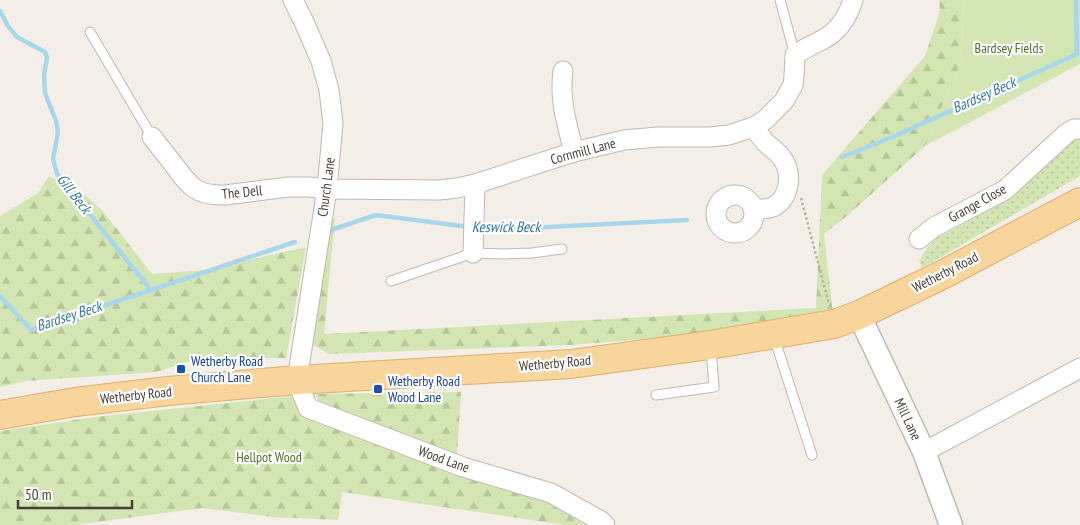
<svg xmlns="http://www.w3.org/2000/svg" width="1080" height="525" font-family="'PT Sans Narrow',sans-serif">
<defs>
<pattern id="grass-dots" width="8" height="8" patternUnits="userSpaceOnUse" patternTransform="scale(1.25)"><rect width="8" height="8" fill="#d3e5b3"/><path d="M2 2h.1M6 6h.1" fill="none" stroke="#b6c69b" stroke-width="1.8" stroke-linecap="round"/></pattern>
<pattern id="forest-firs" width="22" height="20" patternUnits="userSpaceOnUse" patternTransform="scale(1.25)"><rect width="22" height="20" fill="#d3e5b3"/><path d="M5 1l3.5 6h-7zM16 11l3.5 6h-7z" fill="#b6c69b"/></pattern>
</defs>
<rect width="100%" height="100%" fill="#f3efe8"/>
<!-- grass -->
<polygon fill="url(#grass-dots)" points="1077,135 1080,140 1080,176 922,268 919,261 928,247 938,237 960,226 1005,199"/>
<!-- forest -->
<g fill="url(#forest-firs)">
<polygon points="939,0 964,0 961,63 925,146 848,215 824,234 833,314 707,334 571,345 329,354 311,343 325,221 335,218 324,334 816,308 822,175 925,56 940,11"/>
<polygon points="49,176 85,195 102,210 152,274 205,270 306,247 286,358 197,359 156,372 26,381 0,387 0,216 38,193"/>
<polygon points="461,392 457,456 320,407 316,394"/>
<polygon points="293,396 310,417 543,499 585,525 565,525 342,492 338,520 273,517 202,508 74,525 0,525 0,431 95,417"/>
</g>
<!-- park -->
<polygon fill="#d3e5b3" points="964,0 1080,0 1080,64 925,146 961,63"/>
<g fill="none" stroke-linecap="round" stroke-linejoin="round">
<!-- stream -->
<g stroke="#a8d7ec" stroke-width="4.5">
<polyline points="0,11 8,26 17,37 45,52 47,58 44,74 45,93 56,121 58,132 53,159 57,174 151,290"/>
<polyline points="842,157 890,138 1077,54 1076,0"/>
<polyline points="479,229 488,230 687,220"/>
<polyline points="328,231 376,215 469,227"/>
<polyline points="0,296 31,330 295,242"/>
</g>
<!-- service casing -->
<g stroke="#c1b8ae" stroke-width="11">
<g id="service">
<polyline points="780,0 795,55"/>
<polyline points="90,32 152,137"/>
<polyline points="391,281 473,253 504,254 532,253 562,249"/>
<polyline points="774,337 812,455"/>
<polyline points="656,395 714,387 711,348"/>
</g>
</g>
<!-- minor casing -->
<g stroke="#c1b8ae" stroke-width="21">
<g id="minor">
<polyline points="293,0 304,22 321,61 329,90 333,123 327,189 297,380 308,408 463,467 551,493 601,521 605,525"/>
<path d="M563 71C559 101 567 124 574 152"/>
<path d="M753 127C757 132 761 137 765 142 771 148 778 152 782 158 793 173 790 198 773 207 768 209 760 209 754 210"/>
<path d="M152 137C159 146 167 156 174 165 190 187 197 196 225 195L288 187H309L327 189 439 190 457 188 475 184 574 152 624 140 658 137H710L729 135 753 127 765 120 784 101 793 85 794 77 795 55C805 48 812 45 822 40 838 32 848 16 853 0"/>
<circle cx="735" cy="214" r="19"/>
<polyline points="919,239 934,227 1005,190 1067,133 1074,129 1080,129"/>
<polyline points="473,253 475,184"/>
<polyline points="924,452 1080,368"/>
</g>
</g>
<!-- tertiary casing -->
<g stroke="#c1b8ae" stroke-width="25">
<polyline id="tertiary" points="859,315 924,452 951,525"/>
</g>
<!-- primary casing -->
<g stroke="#ddb06c" stroke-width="30">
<polyline id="primary" points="0,415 75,402 168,391 297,380 571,364 710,345 834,324 859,315 944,274 1080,202"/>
</g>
<!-- path -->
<polyline stroke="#bfb09d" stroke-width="2.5" stroke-dasharray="2.5 2.5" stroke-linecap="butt" points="801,198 829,304"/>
<!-- service -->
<use href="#service" stroke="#fff" stroke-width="9"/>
<!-- minor -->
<use href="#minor" stroke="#fff" stroke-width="19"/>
<!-- tertiary -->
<use href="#tertiary" stroke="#fff" stroke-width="22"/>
<!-- primary -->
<use href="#primary" stroke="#f8d59c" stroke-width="28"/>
</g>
<!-- markers -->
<g fill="#1a4fb4" stroke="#fff" stroke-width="2">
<rect x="176" y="364" width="10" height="10" rx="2.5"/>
<rect x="373" y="384" width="10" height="10" rx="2.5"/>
</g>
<g text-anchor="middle" stroke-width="4.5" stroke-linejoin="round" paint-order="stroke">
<!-- park labels -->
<g font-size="14" fill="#4f752d" stroke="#fff">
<text x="1009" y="53">Bardsey Fields</text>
<text x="269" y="462">Hellpot Wood</text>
</g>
<!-- street labels -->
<g font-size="14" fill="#463f37" stroke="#fff">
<text transform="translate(583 151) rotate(-15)" y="5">Cornmill Lane</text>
<text transform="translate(326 187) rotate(-83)" y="5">Church Lane</text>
<text transform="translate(242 192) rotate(-6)" y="5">The Dell</text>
<text transform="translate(977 203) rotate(-29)" y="5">Grange Close</text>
<text transform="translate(945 272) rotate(-27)" y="5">Wetherby Road</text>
<text transform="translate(555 363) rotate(-5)" y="5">Wetherby Road</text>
<text transform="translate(136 395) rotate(-6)" y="5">Wetherby Road</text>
<text transform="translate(908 419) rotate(65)" y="5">Mill Lane</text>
<text transform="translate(444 459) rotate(20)" y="5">Wood Lane</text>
</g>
<!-- transit labels -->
<g font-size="14" fill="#164399" stroke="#fff" text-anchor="start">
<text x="191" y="366">Wetherby Road<tspan x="191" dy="16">Church Lane</tspan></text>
<text x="388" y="386">Wetherby Road<tspan x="388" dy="16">Wood Lane</tspan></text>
</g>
<!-- water labels -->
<g font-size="15" font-style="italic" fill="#327a9c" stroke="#fff">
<text transform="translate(984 95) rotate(-24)" y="5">Bardsey Beck</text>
<text transform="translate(74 194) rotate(52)" y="5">Gill Beck</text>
<text x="506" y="232">Keswick Beck</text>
<text transform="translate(69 316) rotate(-18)" y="5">Bardsey Beck</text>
</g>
</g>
<!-- scale -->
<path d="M18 500v8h114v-8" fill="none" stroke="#463f37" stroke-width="2.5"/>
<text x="25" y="500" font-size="15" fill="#463f37" stroke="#ffffff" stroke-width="4" paint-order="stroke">50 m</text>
</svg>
